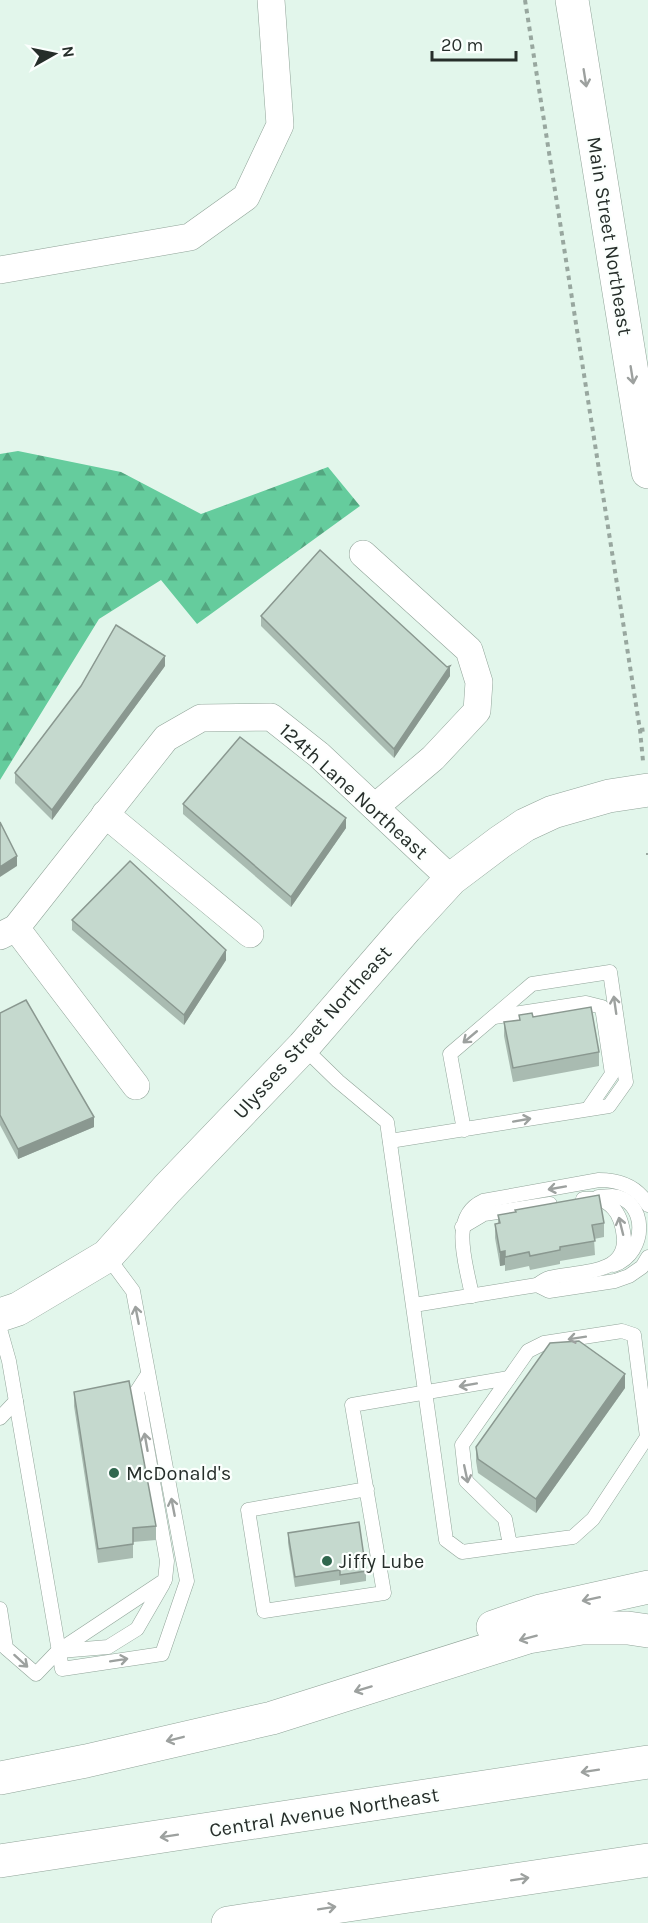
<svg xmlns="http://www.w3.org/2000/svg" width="648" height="1923" font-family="Karla,sans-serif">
<defs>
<pattern id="forest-firs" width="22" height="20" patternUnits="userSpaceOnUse" patternTransform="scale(1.5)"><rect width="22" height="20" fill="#65cc9d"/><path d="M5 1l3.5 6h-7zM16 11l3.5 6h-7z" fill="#53a680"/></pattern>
</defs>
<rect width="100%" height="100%" fill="#e2f6eb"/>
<!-- forest -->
<polygon fill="url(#forest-firs)" points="18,451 121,472 201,514 328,467 360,506 197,624 161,580 99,619 0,780 0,454"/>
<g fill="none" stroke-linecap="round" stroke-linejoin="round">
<!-- lane casing -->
<g stroke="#91a499" stroke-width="15">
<g id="lane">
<polyline points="494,1017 586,1003 602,1007 612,1074 588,1109"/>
<polyline points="303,1047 338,1081 387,1122 446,1540 462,1552 573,1537 593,1519 647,1437 634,1335 622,1331 544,1343 528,1351 462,1445 466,1481 505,1519 510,1545"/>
<polyline points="390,1141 609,1106 626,1082 610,972 532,984 450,1054 464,1130"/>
<path d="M598 1197C602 1197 608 1196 612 1196 648 1199 648 1253 614 1265"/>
<polyline points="462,1227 484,1214 550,1204"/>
<path d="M537 1285C541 1282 545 1279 549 1278 573 1271 626 1277 624 1238 623 1228 621 1216 613 1208 605 1199 595 1198 583 1199"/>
<path d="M472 1296C467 1266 448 1217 483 1201L599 1180C619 1180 637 1186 648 1205"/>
<polyline points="414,1305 537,1285 549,1291 615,1281 629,1276 642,1267 648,1257"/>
<polyline points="0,1329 9,1361 62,1669 162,1654 187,1581 133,1291 107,1256"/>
<polyline points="0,1418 16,1401"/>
<polyline points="367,1489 248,1510 264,1611 384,1593 352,1405 509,1378"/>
<polyline points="0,1609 6,1648 36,1674 58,1651 165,1580 167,1561 137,1391 148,1374"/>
<polyline points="60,1651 108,1647 137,1629 163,1584"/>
</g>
</g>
<!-- street casing -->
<g stroke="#91a499" stroke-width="28">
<g id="street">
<polyline points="0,270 190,237 246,197 280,125 271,0"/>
<polyline points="363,554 469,650 479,682 477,711 433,758 375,807"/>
<polyline points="105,814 250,934"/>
<polyline points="16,928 136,1086"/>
<polyline points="0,936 16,928 166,738 201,718 271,717 319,755 451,879"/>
</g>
</g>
<!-- secondary casing -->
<g stroke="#91a499" stroke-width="34">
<g id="secondary">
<polyline points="572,0 648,472"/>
<polyline points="0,1315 18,1309 107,1256 167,1189 303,1047 406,928 451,879 500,842 525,825 553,812 609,796 648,790"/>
</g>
</g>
<!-- highway casing -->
<g stroke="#91a499" stroke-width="34">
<g id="highway">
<polyline points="493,1627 540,1611 648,1587"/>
<polyline points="0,1778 86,1761 272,1718 528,1637 582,1628 628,1628 648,1631"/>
<polyline points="0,1861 648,1762"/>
<polyline points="228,1923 648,1860"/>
</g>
</g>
<!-- path -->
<g stroke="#98a79f" stroke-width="4" stroke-dasharray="4.5 4.5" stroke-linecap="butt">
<polyline points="525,0 640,730 643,761"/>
<polyline points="640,730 648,729"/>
<polyline points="648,853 648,855"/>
</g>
<!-- lane -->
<use href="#lane" stroke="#fff" stroke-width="14"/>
<!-- street -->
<use href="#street" stroke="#fff" stroke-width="27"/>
<!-- secondary -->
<use href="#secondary" stroke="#fff" stroke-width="33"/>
<!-- highway -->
<use href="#highway" stroke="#fff" stroke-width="33"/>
</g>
<!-- wall -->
<g fill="#a9bbb1">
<polygon points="261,616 450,676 394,758 261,626"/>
<polygon points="165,666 52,820 15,783 15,773"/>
<polygon points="183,804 346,828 291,907 183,814"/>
<polygon points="72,920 226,960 184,1025 72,930"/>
<polygon points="0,1013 94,1127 18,1159 0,1125"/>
<polygon points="519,1015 533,1017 599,1052 599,1066 513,1082 504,1036 504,1022 519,1020"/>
<polygon points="498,1215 604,1223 604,1237 594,1239 595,1255 560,1261 560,1264 530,1270 529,1266 505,1271 505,1265 500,1266 495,1238 495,1224 498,1223"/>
<polygon points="625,1388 536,1513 478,1473 476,1461 476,1447"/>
<polygon points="74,1392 156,1526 156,1540 133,1542 133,1558 98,1563 74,1406"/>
<polygon points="288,1533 366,1571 366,1581 340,1585 340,1580 295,1587 288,1543"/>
</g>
<!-- shaded-wall -->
<g fill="#8a9890">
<polygon points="165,656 165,666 52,820 52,810"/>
<polygon points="450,666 450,676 394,758 394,749"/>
<polygon points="346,818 346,828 291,907 291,897"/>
<polygon points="17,856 17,866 0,877 0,867"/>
<polygon points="226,950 226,960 184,1025 184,1015"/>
<polygon points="94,1117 94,1127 18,1159 18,1149"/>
<polygon points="505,1251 505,1265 500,1266 500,1252"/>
<polygon points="625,1374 625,1388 536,1513 536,1499"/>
</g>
<!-- building -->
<g fill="#c5d9ce" stroke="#8a9890" stroke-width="1.5">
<polygon points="320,550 447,667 450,666 394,749 261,616"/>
<polygon points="116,625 165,656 52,810 15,773 81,686"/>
<polygon points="240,737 346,818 291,897 183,804"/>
<polygon points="0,822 17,856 0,867"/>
<polygon points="130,861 226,950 184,1015 72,920"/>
<polygon points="26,1000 94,1117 18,1149 0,1115 0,1013"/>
<polygon points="591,1007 599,1052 513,1068 504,1022 520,1020 519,1015 532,1013 533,1017"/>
<polygon points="599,1195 604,1223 592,1225 595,1241 560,1247 560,1250 530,1256 529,1252 505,1257 505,1251 500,1252 495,1224 500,1223 498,1215 516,1212 515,1210"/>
<polygon points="579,1341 625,1374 536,1499 478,1459 476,1447 550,1343"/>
<polygon points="129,1381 156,1526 133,1528 133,1544 98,1549 74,1392"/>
<polygon points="359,1522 366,1571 340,1575 340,1570 295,1577 288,1533"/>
</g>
<!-- one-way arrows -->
<defs><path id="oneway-shaft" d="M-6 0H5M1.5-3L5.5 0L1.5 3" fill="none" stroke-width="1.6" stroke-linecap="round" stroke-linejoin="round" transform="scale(1.5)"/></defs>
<g stroke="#9da19f">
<use href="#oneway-shaft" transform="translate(585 78) rotate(81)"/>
<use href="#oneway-shaft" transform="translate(632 375) rotate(81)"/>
<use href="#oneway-shaft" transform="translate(615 1005) rotate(-98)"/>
<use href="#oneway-shaft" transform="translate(470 1037) rotate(140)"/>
<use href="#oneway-shaft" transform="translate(522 1120) rotate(-10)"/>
<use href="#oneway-shaft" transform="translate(557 1188) rotate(170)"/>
<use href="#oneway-shaft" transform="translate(621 1226) rotate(-104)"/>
<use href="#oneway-shaft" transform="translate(137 1315) rotate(-101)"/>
<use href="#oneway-shaft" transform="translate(577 1338) rotate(171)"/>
<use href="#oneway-shaft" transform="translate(468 1385) rotate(170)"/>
<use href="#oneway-shaft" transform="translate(146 1442) rotate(-100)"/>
<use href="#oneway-shaft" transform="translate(466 1474) rotate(78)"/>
<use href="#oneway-shaft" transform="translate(173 1507) rotate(-101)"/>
<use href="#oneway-shaft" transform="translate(591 1599) rotate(168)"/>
<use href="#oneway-shaft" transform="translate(528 1638) rotate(165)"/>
<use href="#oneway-shaft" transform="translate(119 1660) rotate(-9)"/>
<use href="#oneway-shaft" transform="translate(21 1661) rotate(42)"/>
<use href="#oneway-shaft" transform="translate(363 1689) rotate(163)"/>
<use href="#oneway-shaft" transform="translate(175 1739) rotate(166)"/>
<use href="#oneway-shaft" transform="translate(590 1771) rotate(171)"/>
<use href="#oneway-shaft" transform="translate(169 1836) rotate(171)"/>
<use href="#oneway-shaft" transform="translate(520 1879) rotate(-9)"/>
<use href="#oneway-shaft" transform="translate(327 1908) rotate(-9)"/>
</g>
<!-- markers -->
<g fill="#30674e" stroke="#fbfffd" stroke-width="2">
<circle cx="114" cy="1473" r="6"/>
<circle cx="327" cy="1561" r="6"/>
</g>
<g text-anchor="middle" stroke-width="4.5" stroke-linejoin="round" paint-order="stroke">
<!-- street labels -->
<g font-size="20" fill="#262e2a" stroke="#fbfffd">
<text transform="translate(610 236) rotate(81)" y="7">Main Street Northeast</text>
<text transform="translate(354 791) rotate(42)" y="7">124th Lane Northeast</text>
<text transform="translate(312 1032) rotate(-48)" y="7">Ulysses Street Northeast</text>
<text transform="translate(324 1812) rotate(-9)" y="7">Central Avenue Northeast</text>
</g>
<!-- poi labels -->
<g font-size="20" fill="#262e2a" stroke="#fbfffd" text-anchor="start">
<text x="126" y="1480">McDonald's</text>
<text x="339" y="1568">Jiffy Lube</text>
</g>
</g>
<!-- north arrow -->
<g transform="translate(54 54) rotate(81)" stroke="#fbfffd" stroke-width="4.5" paint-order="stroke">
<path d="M0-4.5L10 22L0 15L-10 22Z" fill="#262e2a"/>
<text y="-9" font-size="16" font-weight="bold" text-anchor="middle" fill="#262e2a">N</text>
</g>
<!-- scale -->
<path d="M432 51v9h84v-9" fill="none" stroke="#262e2a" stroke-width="3"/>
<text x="441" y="51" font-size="18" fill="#262e2a" stroke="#fbfffd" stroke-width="4.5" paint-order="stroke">20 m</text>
</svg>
